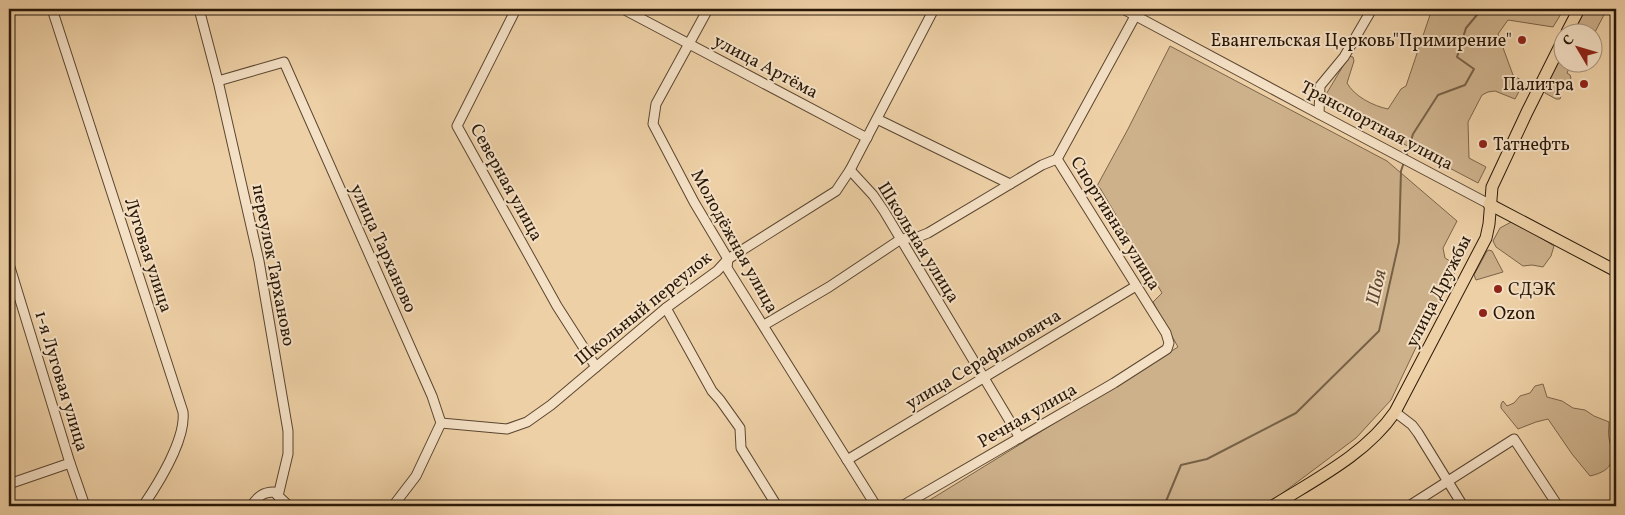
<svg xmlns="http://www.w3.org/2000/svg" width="1625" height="515" font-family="Vollkorn,serif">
<rect width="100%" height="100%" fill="#eed0a6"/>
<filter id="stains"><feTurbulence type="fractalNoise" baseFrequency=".004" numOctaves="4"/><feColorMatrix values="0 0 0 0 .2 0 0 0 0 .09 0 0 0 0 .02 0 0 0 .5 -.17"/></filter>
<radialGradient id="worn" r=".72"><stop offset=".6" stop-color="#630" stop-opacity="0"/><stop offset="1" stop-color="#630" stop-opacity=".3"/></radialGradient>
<!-- green -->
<g fill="#cdb18b" stroke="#7b644a">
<path d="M1432 9H1564L1553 27 1508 20 1498 34 1513 75 1524 82 1515 99 1495 91 1488 92 1482 95 1468 122 1469 158 1486 167 1478 183 1322 101 1349 56 1353 57 1354 61 1347 83C1354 96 1373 106 1388 109L1401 89 1406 86Z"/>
<polygon points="1585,9 1607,9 1593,36 1592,32 1573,32"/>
<polygon points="1170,46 1387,161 1457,221 1443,248 1445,258 1458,266 1419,341 1391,400 1356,438 1280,495 1260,506 920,506 1178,347 1153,302 1162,293 1100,188 1097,186 1128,129"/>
<polygon points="1562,52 1562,62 1578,63 1571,64 1567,73 1570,75 1571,78 1565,88 1558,85 1555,92 1561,96 1560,99 1556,99 1545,93 1544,89"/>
<polygon points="1513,221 1554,246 1551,256 1543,267 1532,265 1523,266 1496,247 1493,241 1500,228"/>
<polygon points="1489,250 1492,251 1503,272 1476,280 1474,275 1487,251"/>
<path d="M1543 384 1547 397 1562 401 1573 408 1585 410 1594 416 1609 422C1609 427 1608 433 1609 438 1614 460 1615 470 1590 476L1572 454 1548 419 1536 422 1518 429 1501 408V404L1503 401 1507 406 1514 403 1520 396 1530 393 1535 386Z"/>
</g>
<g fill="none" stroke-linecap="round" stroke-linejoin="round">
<!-- stream -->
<g stroke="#776146" stroke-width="2">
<polyline points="1406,157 1413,134 1438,95 1465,85 1474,69 1457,57 1466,28 1482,9"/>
<polyline points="1164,506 1181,465 1207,459 1296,413 1379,331 1399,242 1401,171 1404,162"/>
</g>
<!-- minor casing -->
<g stroke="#5a4630" stroke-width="11">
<g id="minor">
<path d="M52 9 183 412C186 439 158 484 143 506"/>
<polyline points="199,9 218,81 259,261 288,431 288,454 278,496"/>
<polyline points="516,9 457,126 557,306 596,367"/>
<polyline points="623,9 867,138"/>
<polyline points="708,9 656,104 653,124 694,202 728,259 727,268 876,506"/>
<polyline points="1123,9 1319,114 1489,204"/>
<polyline points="218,81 284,62 432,396 441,423 416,476 393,506"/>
<polyline points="1319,114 1320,86 1344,57 1372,9"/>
<polyline points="877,119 1010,184"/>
<polyline points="1057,159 1139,9"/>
<polyline points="850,170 873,195 884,211 1020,438"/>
<polyline points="9,264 70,463 85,506"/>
<polyline points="666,308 712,391 720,400 740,428 741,448 777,506"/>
<polyline points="764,325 829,287 901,239 918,237 928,233 1042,165 1057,159"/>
<polyline points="1395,412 1412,425 1418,433 1463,506"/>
<polyline points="441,423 507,429 527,422 551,405 666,308 717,271 728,259 836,191 850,170 934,9"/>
<polyline points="847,460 1136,286"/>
<polyline points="9,484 70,463"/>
<path d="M251 506C258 497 262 492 274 492L289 506"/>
<polyline points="902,506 1114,383 1167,349 1169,343 1166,333 1057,159"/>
<polyline points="1409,506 1514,439 1558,506"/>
</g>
</g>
<!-- major casing -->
<g stroke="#291808" stroke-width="13">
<g id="major">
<polyline points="1567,32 1579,9"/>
<polyline points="1489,204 1616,271"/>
<path d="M1273 506C1316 479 1366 454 1395 412L1486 238 1489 224 1492 187 1527 112 1562 42"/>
</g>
</g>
<!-- minor -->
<use href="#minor" stroke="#f4e0c5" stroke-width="9"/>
<!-- major -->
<use href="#major" stroke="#eed0a6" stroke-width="11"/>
</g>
<!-- markers -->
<g fill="#8f2418" stroke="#f4e0c5" stroke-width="2">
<circle cx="1522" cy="40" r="5"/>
<circle cx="1584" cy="84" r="5"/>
<circle cx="1483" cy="144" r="5"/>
<circle cx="1498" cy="289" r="5"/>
<circle cx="1483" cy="313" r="5"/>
</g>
<g text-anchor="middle" stroke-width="4" stroke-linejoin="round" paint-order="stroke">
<!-- poi labels -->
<g font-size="18" fill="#291808" stroke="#f4e0c5" text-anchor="start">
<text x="1512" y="46" text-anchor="end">Евангельская Церковь"Примирение"</text>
<text x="1574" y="90" text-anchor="end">Палитра</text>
<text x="1493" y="150">Татнефть</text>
<text x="1508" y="295">СДЭК</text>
<text x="1493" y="319">Ozon</text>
</g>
<!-- street labels -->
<g font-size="18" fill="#291808" stroke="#f4e0c5">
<text transform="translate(766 66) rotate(28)" y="6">улица Артёма</text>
<text transform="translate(1377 125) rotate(28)" y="6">Транспортная улица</text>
<text transform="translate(507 182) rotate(61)" y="6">Северная улица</text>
<text transform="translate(1116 223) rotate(58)" y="6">Спортивная улица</text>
<text transform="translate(735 241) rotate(61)" y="6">Молодёжная улица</text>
<text transform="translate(919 242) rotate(58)" y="6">Школьная улица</text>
<text transform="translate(384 248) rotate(66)" y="6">улица Тарханово</text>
<text transform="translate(149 255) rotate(72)" y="6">Луговая улица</text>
<text transform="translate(274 265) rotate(79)" y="6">переулок Тарханово</text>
<text transform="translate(1438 291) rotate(-63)" y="6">улица Дружбы</text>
<text transform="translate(643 308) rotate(-39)" y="6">Школьный переулок</text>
<text transform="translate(983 359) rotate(-31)" y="6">улица Серафимовича</text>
<text transform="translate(62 381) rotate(73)" y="6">1-я Луговая улица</text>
<text transform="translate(1027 415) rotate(-30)" y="6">Речная улица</text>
</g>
<!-- water labels -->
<g font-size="19" font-style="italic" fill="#5d4832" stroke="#f4e0c5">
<text transform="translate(1375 287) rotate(-77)" y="7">Шоя</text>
</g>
</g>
<!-- margin -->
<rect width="1625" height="515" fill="none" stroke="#eed0a6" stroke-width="30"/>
<rect x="10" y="10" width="1605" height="495" fill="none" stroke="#291808" stroke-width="2.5"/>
<rect x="15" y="15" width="1595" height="485" fill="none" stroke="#291808"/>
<!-- north arrow -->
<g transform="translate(1578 48) rotate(308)"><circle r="24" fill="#f4e0c5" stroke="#a39079"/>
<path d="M0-4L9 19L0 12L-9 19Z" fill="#8f2418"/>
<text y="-8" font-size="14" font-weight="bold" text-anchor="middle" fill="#291808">С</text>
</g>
<rect width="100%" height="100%" filter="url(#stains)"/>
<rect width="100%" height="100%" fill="url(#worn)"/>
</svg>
